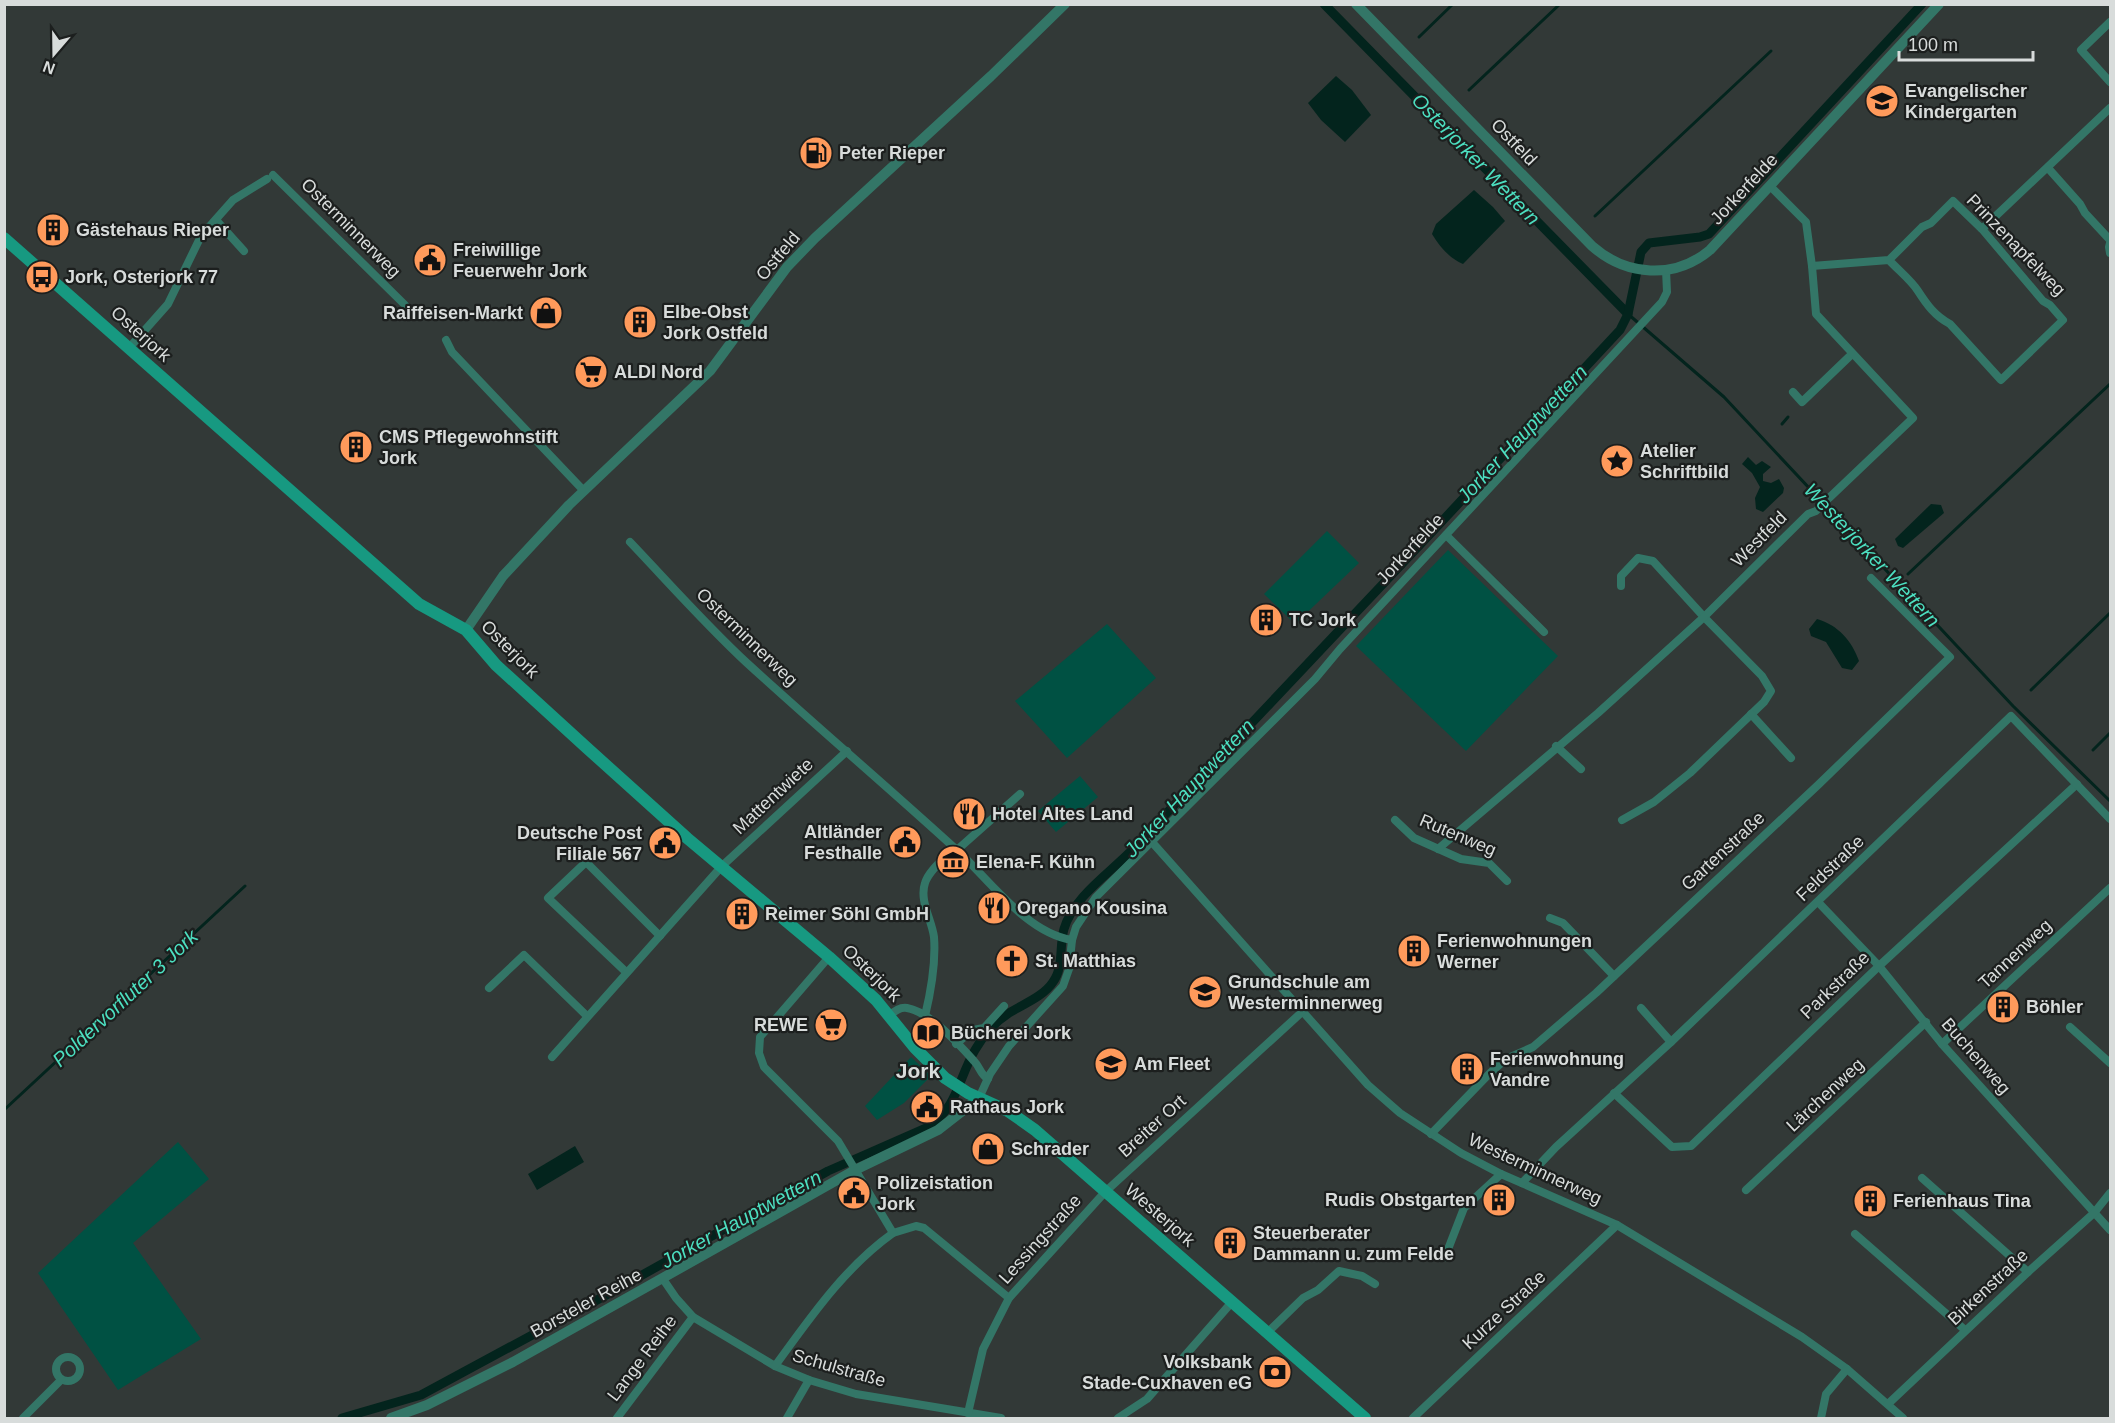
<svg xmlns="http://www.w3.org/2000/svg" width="2115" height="1423" font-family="Arial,sans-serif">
<rect width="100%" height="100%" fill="#323937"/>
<!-- green -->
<g fill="#005143">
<polygon points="1327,531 1359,563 1295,624 1264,594"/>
<polygon points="1448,550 1558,656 1466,751 1356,646"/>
<polygon points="1107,624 1156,678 1067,758 1015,701"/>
<polygon points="1080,776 1098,797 1056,832 1038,811"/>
<polygon points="911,1057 931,1076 904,1103 877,1120 865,1106"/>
<polygon points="178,1142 209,1179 133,1243 201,1339 118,1390 38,1273"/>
</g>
<!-- water -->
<g fill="#03241d">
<polygon points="1336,76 1352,90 1371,115 1345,142 1321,120 1308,103"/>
<path d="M1474 190 1493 207 1505 221 1463 264C1449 258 1440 247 1432 234L1436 224Z"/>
<polygon points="1748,457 1756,465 1762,461 1771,467 1763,474 1763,481 1771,483 1779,479 1784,488 1783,493 1763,512 1756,509 1755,498 1760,487 1752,473 1742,464"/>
<polygon points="1931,504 1941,505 1944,513 1903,548 1898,546 1895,539"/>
<path d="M1817 619C1838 625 1852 641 1859 661L1852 670 1842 668 1826 642 1811 636 1809 629Z"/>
<polygon points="575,1146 584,1162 537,1190 528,1174"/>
</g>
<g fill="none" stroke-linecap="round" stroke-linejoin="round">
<!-- stream -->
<g stroke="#03241d" stroke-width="3">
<polyline points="1419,37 1453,4"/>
<polyline points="1469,90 1560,4"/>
<polyline points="1595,216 1771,51"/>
<polyline points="1628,314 1724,397 2013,706 2110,801"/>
<polyline points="1782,424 1788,417"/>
<polyline points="1908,574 2110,384"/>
<polyline points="2031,690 2110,613"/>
<polyline points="2093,750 2110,733"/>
<polyline points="4,1110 245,886"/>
</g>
<!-- canal -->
<g stroke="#03241d" stroke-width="9">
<polyline points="1324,4 1628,314"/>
<path d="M342 1418 421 1395 610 1293 828 1171 928 1127C958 1107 958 1079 975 1050 983 1036 995 1022 1009 1013 1023 1004 1043 997 1053 982 1064 967 1059 946 1064 929 1073 898 1107 875 1129 853L1432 532 1620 330 1628 314 1641 252 1649 243 1700 237 1709 234 1922 4"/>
</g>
<!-- minor -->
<g stroke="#337667" stroke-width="8">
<polyline points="2110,22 2081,50 2110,82"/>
<polyline points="2048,168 2080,204 2085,213 2110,240"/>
<polyline points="273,175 405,305"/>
<polyline points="216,220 244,251"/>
<polyline points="1982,229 2110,108"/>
<polyline points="2110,243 2109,247 2110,253"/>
<path d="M1812 266 1889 260 1922 227 1931 223 1953 201 1982 229 2043 301 2050 305 2063 320 2001 380 1950 324C1935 316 1927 305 1918 291 1911 280 1898 270 1889 260"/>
<polyline points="446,340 452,352 584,491"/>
<polyline points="129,348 168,304 201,236 233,200 267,179"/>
<polyline points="1793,392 1802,402 1852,354"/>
<polyline points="1446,535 1544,632"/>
<path d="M630 542C669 583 706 625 747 663 817 727 889 788 959 852 990 881 1027 933 1072 940"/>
<polyline points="1621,586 1621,576 1638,558 1653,561 1704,617 1762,676 1771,691 1764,702 1690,773 1654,802 1622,820"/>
<polyline points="1751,714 1791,758"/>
<polyline points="1556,746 1581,769"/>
<polyline points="1395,820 1414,838 1461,859 1489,863 1507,881"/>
<polyline points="1151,841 1368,1085 1400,1113 1461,1153 1501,1174 1617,1225 1802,1337 1847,1369 1903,1418"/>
<polyline points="1438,849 1598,713 1704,617 1808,514 1816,511 1829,498 1913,418 1816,314 1812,266 1806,222 1770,186"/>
<polyline points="957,850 1020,794"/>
<polyline points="1818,902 1879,966 1942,1044 2110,1230"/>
<polyline points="1550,918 1563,923 1614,976"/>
<polyline points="626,972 548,898 586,862 660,936"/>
<polyline points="489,988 524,955 587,1016"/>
<polyline points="1641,1008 1671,1042"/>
<path d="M890 1015C895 1011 900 1007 907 1008 930 1012 959 1044 974 1061 980 1067 980 1074 988 1079"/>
<path d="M925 1016C931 991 936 963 934 937 932 920 919 901 925 883 929 870 945 858 954 848"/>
<polyline points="2070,1027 2110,1063"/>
<polyline points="956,1044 973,1030 984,1028 1004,1006"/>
<polyline points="1942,1044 2110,888"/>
<polyline points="552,1057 722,866 847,751"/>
<polyline points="1614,1093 1672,1147 1691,1146 1879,966 2077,784"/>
<polyline points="979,1098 990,1074 1009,1046 1063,986 1069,969 1072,940 1076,927 1096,897 1315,679 1340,649 1662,302 1667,292 1666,270"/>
<polyline points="1431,1134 1490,1073 1506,1059 1533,1047 1596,993 1818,785 1950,657 1871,578"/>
<polyline points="1922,1178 2028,1272"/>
<polyline points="1522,1183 1556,1147 1671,1042 2011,716 2110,819"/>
<polyline points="1746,1190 1926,1022"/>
<polyline points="893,1233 916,1226 924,1228 1009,1298"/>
<polyline points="1855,1234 1965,1330"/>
<polyline points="1445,1257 1464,1208 1501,1174"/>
<polyline points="663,1279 676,1298 693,1317 775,1366 809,1380 856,1394 1001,1418"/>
<polyline points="1267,1333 1303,1298 1318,1290 1339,1271 1362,1276 1375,1284"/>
<circle cx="68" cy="1369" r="12"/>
<path d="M775 1366C810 1318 844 1268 893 1233L838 1141 764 1067 759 1053 760 1037 829 957"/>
<polyline points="1888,1404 2028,1272 2094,1213 2110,1193"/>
<polyline points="968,1413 983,1349 1009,1298 1105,1192 1302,1012"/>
<polyline points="23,1418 61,1380"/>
<polyline points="617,1418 693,1317"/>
<polyline points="787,1418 809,1380"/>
<polyline points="1118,1418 1147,1399 1232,1302"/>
<polyline points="1413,1418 1617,1225"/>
<polyline points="1821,1418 1826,1394 1847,1369"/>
</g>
<!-- tertiary -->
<g stroke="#337667" stroke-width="10">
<path d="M1356 4 1592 246C1626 276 1674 280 1710 250L1939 4"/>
<polyline points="466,630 503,576 569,505 710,371 787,267 815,238 991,76 1065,4"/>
<polyline points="391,1418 427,1405 513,1362 855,1170 938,1130 979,1098"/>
</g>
<!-- secondary -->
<polyline stroke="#179981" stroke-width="12" points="4,238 419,604 466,630 496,665 587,748 687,838 829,957 876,1000 915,1048 945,1078 968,1093 1008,1111 1035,1130 1365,1418"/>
</g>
<!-- icons -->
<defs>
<g id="school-disc" transform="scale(1.725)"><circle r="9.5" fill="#ff9a5b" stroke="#1c1f1e"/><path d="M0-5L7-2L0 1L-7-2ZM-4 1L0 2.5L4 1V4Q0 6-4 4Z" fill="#111"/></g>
<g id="fuel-disc" transform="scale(1.725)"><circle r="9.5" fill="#ff9a5b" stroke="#1c1f1e"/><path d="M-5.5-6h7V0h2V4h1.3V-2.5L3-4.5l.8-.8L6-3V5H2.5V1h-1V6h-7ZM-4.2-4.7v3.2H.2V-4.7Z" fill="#111"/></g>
<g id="building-disc" transform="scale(1.725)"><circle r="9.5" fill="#ff9a5b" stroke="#1c1f1e"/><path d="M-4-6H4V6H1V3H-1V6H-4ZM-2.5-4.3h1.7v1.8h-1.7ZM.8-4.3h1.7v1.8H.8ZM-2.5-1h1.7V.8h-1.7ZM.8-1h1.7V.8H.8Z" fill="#111"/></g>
<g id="civic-disc" transform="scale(1.725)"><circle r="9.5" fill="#ff9a5b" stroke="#1c1f1e"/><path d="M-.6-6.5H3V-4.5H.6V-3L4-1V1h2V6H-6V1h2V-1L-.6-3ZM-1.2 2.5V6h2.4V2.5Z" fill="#111"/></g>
<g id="bus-disc" transform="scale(1.725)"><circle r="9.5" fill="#ff9a5b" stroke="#1c1f1e"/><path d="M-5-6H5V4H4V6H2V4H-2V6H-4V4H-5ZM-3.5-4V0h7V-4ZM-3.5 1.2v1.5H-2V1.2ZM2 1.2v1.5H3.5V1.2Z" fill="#111"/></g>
<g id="shop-disc" transform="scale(1.725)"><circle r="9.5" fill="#ff9a5b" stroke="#1c1f1e"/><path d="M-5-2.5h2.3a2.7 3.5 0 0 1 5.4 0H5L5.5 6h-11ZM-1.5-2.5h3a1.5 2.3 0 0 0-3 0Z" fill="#111"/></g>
<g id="supermarket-disc" transform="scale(1.725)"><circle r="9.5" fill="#ff9a5b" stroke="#1c1f1e"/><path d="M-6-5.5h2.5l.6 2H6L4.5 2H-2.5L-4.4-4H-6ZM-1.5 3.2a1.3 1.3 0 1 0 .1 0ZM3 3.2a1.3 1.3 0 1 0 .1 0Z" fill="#111"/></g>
<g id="sight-disc" transform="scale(1.725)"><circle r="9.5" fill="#ff9a5b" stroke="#1c1f1e"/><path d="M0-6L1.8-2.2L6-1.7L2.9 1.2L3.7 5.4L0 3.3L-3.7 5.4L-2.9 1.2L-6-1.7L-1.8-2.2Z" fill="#111"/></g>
<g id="restaurant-disc" transform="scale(1.725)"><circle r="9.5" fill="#ff9a5b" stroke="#1c1f1e"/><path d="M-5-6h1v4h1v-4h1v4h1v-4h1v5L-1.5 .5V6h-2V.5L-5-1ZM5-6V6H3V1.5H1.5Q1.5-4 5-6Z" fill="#111"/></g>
<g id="museum-disc" transform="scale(1.725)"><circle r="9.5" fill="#ff9a5b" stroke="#1c1f1e"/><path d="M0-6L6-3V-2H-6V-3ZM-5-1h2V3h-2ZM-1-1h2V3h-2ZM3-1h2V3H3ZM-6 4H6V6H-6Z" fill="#111"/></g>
<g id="church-disc" transform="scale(1.725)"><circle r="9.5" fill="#ff9a5b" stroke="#1c1f1e"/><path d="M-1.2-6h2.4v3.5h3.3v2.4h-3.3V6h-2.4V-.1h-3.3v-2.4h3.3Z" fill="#111"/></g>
<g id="library-disc" transform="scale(1.725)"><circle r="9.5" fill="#ff9a5b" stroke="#1c1f1e"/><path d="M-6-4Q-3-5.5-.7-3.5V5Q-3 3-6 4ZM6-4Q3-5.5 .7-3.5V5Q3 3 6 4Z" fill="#111"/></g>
<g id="bank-disc" transform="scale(1.725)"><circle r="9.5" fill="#ff9a5b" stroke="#1c1f1e"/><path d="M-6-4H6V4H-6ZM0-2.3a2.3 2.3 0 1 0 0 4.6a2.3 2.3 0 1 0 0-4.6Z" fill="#111"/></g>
</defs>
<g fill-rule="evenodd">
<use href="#school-disc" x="1882" y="101"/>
<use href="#fuel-disc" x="816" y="153"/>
<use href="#building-disc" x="53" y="230"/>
<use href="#civic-disc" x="430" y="260"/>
<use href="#bus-disc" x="42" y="277"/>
<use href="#shop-disc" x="546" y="313"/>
<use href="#building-disc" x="640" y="322"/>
<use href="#supermarket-disc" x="591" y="372"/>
<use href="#building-disc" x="356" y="447"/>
<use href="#sight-disc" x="1617" y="461"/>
<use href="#building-disc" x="1266" y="620"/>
<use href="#restaurant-disc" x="969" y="814"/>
<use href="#civic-disc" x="905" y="842"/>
<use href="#civic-disc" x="665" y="843"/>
<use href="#museum-disc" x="953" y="862"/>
<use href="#restaurant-disc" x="994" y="908"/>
<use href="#building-disc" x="742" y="914"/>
<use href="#building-disc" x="1414" y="951"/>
<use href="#church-disc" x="1012" y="961"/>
<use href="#school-disc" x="1205" y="992"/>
<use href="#building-disc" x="2003" y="1007"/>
<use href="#supermarket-disc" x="831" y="1025"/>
<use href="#library-disc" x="928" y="1033"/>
<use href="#school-disc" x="1111" y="1064"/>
<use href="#building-disc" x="1467" y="1069"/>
<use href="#civic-disc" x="927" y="1107"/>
<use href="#shop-disc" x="988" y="1149"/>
<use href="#civic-disc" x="854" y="1193"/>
<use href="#building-disc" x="1499" y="1200"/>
<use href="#building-disc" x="1870" y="1201"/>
<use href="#building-disc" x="1230" y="1243"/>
<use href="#bank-disc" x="1275" y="1372"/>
</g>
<g text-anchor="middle" stroke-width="4.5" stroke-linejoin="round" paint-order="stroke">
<!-- poi labels -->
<g font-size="18" font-weight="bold" fill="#d8dcdb" stroke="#1c1f1e" text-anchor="start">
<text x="1905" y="97">Evangelischer<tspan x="1905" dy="21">Kindergarten</tspan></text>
<text x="839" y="159">Peter Rieper</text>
<text x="76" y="236">Gästehaus Rieper</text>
<text x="453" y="256">Freiwillige<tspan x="453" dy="21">Feuerwehr Jork</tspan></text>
<text x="65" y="283">Jork, Osterjork 77</text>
<text x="663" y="318">Elbe-Obst<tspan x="663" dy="21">Jork Ostfeld</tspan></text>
<text x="523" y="319" text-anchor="end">Raiffeisen-Markt</text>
<text x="614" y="378">ALDI Nord</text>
<text x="379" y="443">CMS Pflegewohnstift<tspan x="379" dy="21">Jork</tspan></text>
<text x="1640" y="457">Atelier<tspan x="1640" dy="21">Schriftbild</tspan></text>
<text x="1289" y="626">TC Jork</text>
<text x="992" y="820">Hotel Altes Land</text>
<text x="882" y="838" text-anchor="end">Altländer<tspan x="882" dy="21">Festhalle</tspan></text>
<text x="642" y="839" text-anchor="end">Deutsche Post<tspan x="642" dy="21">Filiale 567</tspan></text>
<text x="976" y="868">Elena-F. Kühn</text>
<text x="1017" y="914">Oregano Kousina</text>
<text x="765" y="920">Reimer Söhl GmbH</text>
<text x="1437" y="947">Ferienwohnungen<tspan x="1437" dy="21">Werner</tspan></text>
<text x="1035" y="967">St. Matthias</text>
<text x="1228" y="988">Grundschule am<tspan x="1228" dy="21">Westerminnerweg</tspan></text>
<text x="2026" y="1013">Böhler</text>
<text x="808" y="1031" text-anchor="end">REWE</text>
<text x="951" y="1039">Bücherei Jork</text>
<text x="1490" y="1065">Ferienwohnung<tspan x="1490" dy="21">Vandre</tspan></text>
<text x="1134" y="1070">Am Fleet</text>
<text x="950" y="1113">Rathaus Jork</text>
<text x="1011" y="1155">Schrader</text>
<text x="877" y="1189">Polizeistation<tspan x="877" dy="21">Jork</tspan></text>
<text x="1476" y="1206" text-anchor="end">Rudis Obstgarten</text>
<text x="1893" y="1207">Ferienhaus Tina</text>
<text x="1253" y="1239">Steuerberater<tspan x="1253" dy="21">Dammann u. zum Felde</tspan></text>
<text x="1252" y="1368" text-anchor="end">Volksbank<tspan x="1252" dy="21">Stade-Cuxhaven eG</tspan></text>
</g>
<!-- street labels -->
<g font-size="18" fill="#d8dcdb" stroke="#1c1f1e">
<text transform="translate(1514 142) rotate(46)" y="6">Ostfeld</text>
<text transform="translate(1744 189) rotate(-47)" y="6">Jorkerfelde</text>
<text transform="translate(351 228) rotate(45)" y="6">Osterminnerweg</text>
<text transform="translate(2016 245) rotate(46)" y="6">Prinzenapfelweg</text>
<text transform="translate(778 256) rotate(-50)" y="6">Ostfeld</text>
<text transform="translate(141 334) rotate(42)" y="6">Osterjork</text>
<text transform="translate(1759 539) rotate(-45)" y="6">Westfeld</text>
<text transform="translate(1410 549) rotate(-47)" y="6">Jorkerfelde</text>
<text transform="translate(747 637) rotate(44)" y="6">Osterminnerweg</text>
<text transform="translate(510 649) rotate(45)" y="6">Osterjork</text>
<text transform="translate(773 796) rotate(-43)" y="6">Mattentwiete</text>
<text transform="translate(1458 835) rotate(23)" y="6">Rutenweg</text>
<text transform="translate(1723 851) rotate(-43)" y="6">Gartenstraße</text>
<text transform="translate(1830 868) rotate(-44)" y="6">Feldstraße</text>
<text transform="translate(2015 954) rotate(-43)" y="6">Tannenweg</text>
<text transform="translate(872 973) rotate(44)" y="6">Osterjork</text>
<text transform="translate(1835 985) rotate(-44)" y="6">Parkstraße</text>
<text transform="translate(1976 1056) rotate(49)" y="6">Buchenweg</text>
<text transform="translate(1825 1095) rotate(-43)" y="6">Lärchenweg</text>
<text transform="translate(1152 1126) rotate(-42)" y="6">Breiter Ort</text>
<text transform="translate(1535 1169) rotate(25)" y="6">Westerminnerweg</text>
<text transform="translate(1160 1215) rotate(41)" y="6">Westerjork</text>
<text transform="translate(1040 1239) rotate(-48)" y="6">Lessingstraße</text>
<text transform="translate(1988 1287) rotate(-43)" y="6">Birkenstraße</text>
<text transform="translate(586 1303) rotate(-29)" y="6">Borsteler Reihe</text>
<text transform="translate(1504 1310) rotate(-43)" y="6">Kurze Straße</text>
<text transform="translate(642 1358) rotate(-53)" y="6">Lange Reihe</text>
<text transform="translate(839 1368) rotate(16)" y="6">Schulstraße</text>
</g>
<!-- water labels -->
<g font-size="20" font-style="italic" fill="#4cdfc0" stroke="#1c1f1e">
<text transform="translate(1476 159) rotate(46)" y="7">Osterjorker Wettern</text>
<text transform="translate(1522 434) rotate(-47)" y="7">Jorker Hauptwettern</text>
<text transform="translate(1872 555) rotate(47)" y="7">Westerjorker Wettern</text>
<text transform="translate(1189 788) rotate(-47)" y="7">Jorker Hauptwettern</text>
<text transform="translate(125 998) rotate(-43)" y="7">Poldervorfluter 3 Jork</text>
<text transform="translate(741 1219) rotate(-29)" y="7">Jorker Hauptwettern</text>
</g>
<!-- quarter labels -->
<g font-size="21" font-weight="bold" fill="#d8dcdb" stroke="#1c1f1e">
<text x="918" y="1078">Jork</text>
</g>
</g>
<!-- border -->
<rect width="2115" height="1423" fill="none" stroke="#d8dcdb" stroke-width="12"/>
<!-- north arrow -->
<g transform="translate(54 54) rotate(200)" stroke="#1c1f1e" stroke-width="4.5" paint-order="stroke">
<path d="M0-4.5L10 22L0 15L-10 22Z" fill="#d8dcdb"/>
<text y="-9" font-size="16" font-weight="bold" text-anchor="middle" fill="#d8dcdb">N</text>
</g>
<!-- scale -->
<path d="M1899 51v9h134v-9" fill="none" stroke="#d8dcdb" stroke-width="3"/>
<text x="1908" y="51" font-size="18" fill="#d8dcdb" stroke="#1c1f1e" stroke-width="4.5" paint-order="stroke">100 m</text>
</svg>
